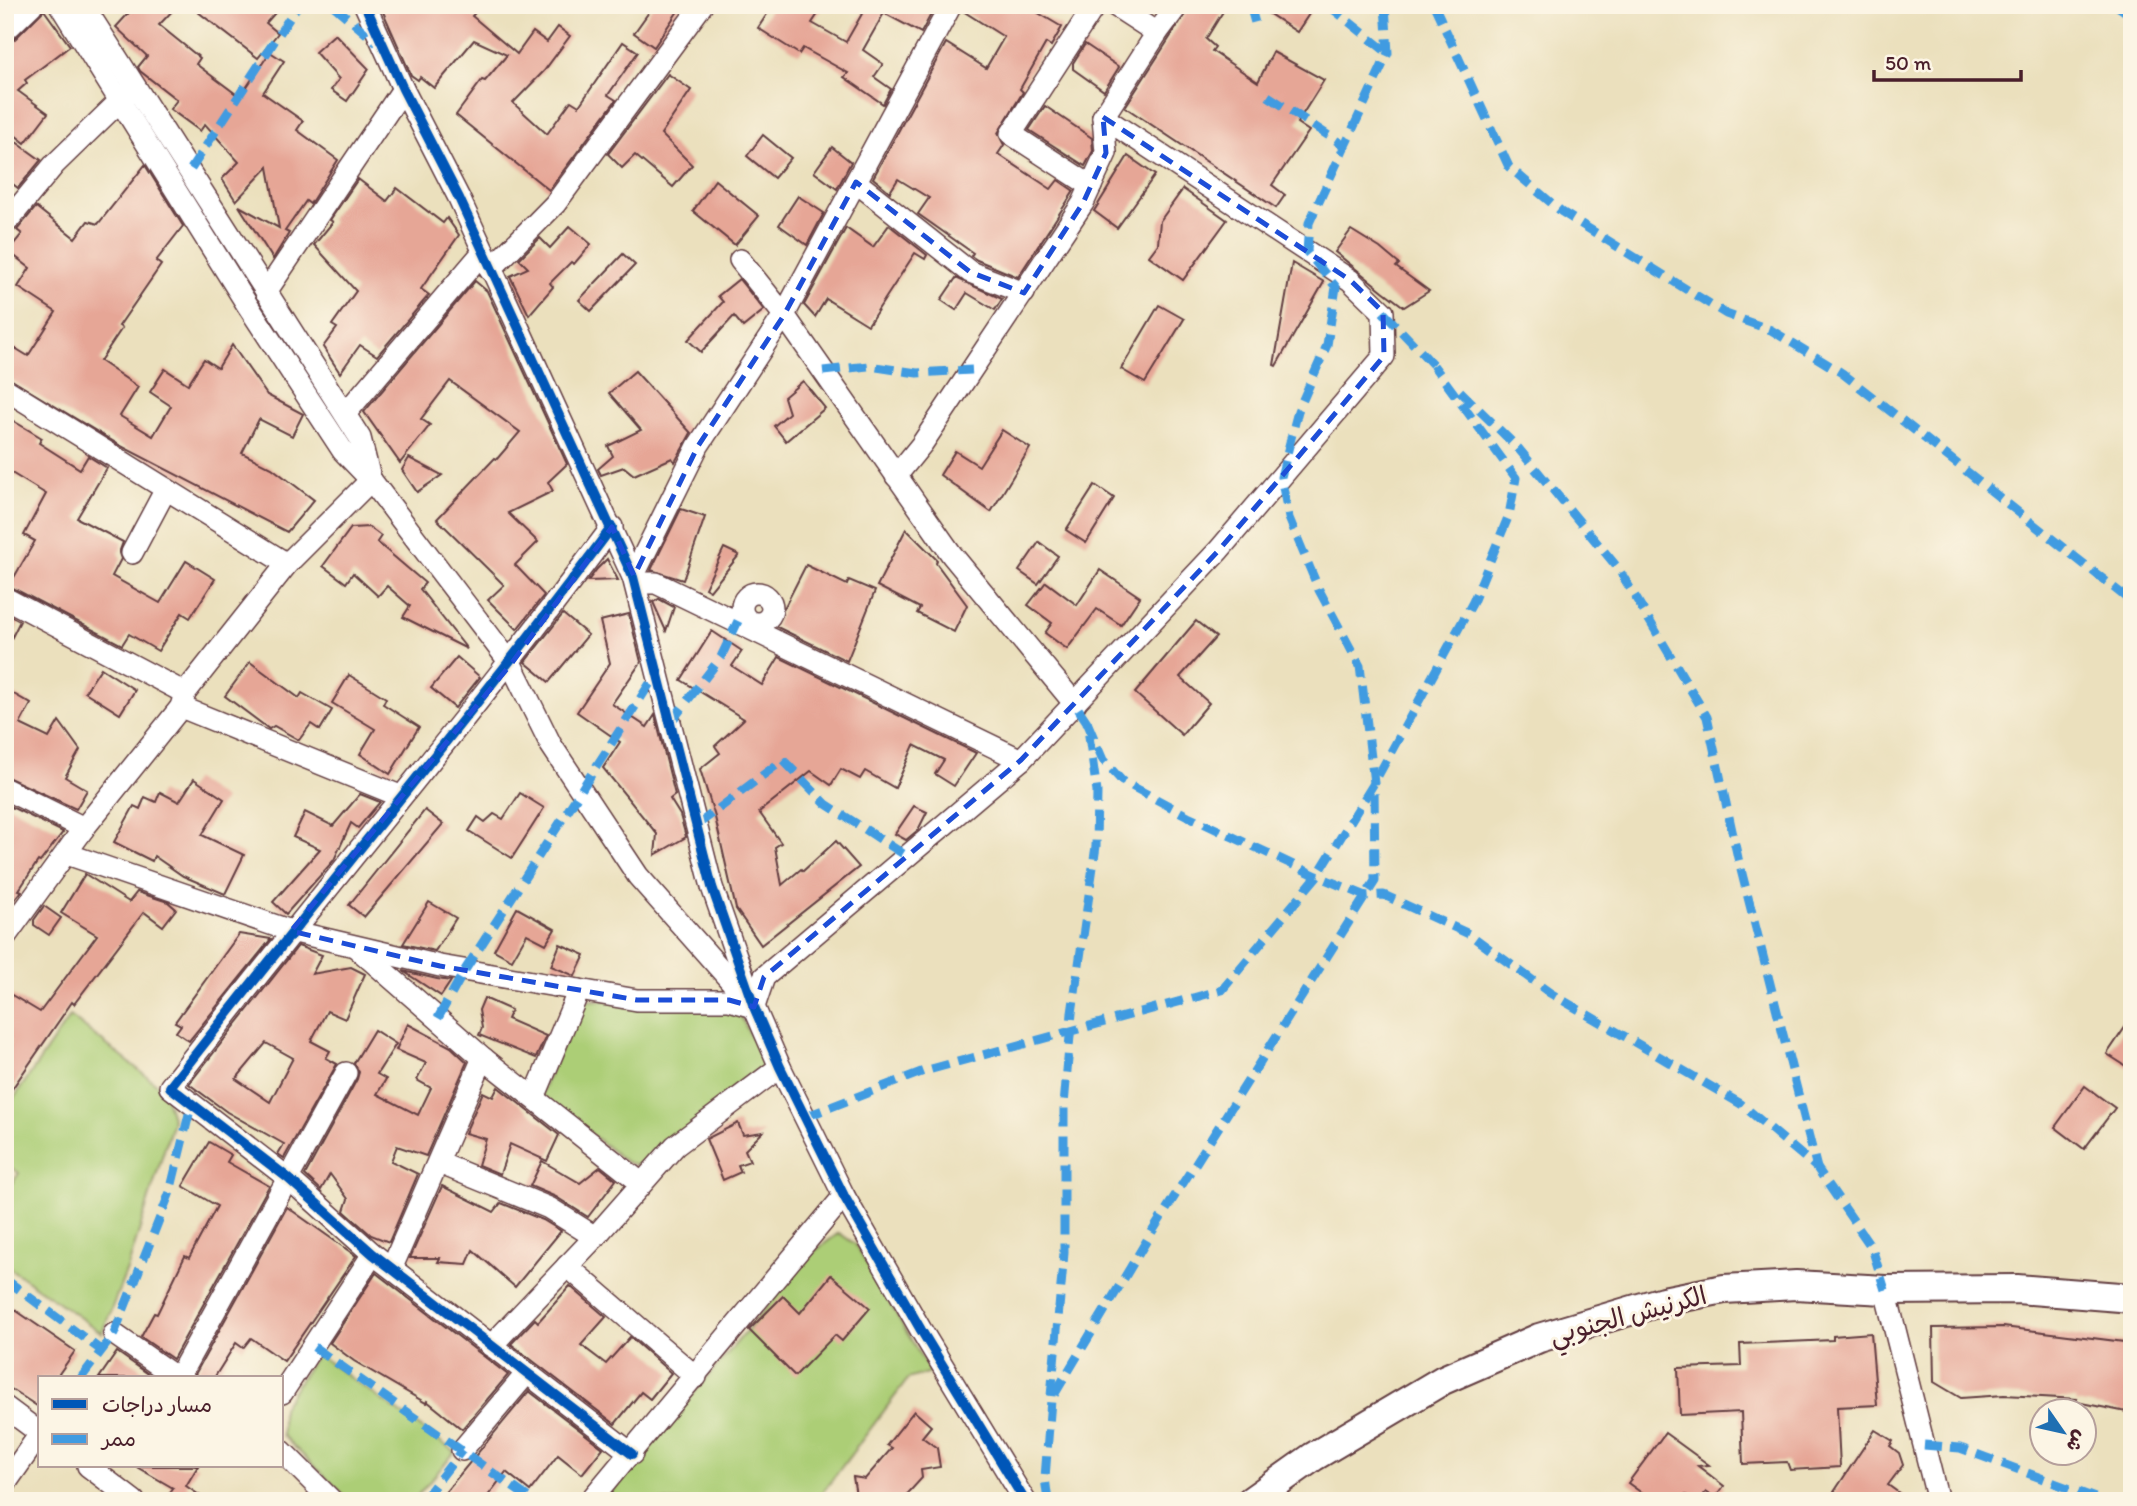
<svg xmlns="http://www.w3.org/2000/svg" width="2137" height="1506" font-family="Itim,'Playpen Sans Arabic',sans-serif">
<rect width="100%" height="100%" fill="#fcf5e5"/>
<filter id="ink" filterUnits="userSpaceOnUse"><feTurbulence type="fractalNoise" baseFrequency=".0143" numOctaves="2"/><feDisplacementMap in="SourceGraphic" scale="14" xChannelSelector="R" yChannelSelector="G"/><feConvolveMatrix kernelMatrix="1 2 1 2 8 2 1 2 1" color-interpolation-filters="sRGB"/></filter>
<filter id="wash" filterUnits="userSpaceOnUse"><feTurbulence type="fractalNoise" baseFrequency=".00686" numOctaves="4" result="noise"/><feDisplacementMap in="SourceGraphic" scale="28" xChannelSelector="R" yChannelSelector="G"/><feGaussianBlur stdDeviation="1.57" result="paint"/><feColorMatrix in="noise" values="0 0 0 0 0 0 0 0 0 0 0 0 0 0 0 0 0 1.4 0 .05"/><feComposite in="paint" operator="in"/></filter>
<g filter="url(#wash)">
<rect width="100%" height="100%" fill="#ebe0bd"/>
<!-- green -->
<g fill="#acce76" stroke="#7b7650" stroke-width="2">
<polygon points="591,1000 720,1005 739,1013 766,1066 657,1156 637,1165 626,1162 541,1094 580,1002"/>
<polygon points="70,1016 163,1089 173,1121 129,1264 102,1333 5,1265 5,1194 19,1173 5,1164 5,1111"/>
<polygon points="839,1233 855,1244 930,1372 908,1379 816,1501 603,1501 812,1253"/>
<polygon points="317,1354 455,1452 418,1495 419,1501 350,1501 282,1435 282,1407"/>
</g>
<g id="blocks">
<!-- building -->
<g fill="#e6a696" fill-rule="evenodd">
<polygon points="136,5 178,5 159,25 200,58 196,64 240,97 270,52 284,61 263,93 303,121 297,130 338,160 310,204 306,201 285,231 289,233 273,259 239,206 279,228 268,167 236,201 222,179 239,162 205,124 200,131 170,109 177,100 140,71 138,67 147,56 116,27"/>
<polygon points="189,5 282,5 266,23 278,33 258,58"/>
<polygon points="380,5 482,5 472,16 517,54 533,32 547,42 558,27 570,36 544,71 513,103 547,134 571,101 579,106 623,42 638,52 608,95 616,100 549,190 456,115 482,80 485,81 507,55 474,40 434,88 420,77 418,80 411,75"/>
<polygon points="654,5 682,5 654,47 634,33"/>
<polygon points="773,5 824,5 812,23 846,42 867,5 936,5 921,33 884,13 863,50 883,64 874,77 891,89 883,104 844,77 848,73 803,48 799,54 758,28"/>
<polygon points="964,5 1040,5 1035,11 1062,27 1051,46 1046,43 1020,89 1023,92 998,133 1004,145 998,154 1051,189 1058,180 1074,191 1018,277 977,260 971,256 973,253 918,214 929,198 898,179 890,192 873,178 946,43 986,68 1004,37 963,11"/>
<polygon points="1191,5 1227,5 1206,39 1215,47 1212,51 1258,82 1273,52 1324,80 1297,123 1309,131 1272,185 1285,195 1276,208 1125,107"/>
<polygon points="1256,5 1315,5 1297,32"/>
<polygon points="44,10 70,46 25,80 27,83 18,91 48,113 25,143 5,127 5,44 14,40"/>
<polygon points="335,34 369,69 347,101 331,90 339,79 315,52"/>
<polygon points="1085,44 1119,67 1104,91 1073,69 1073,63"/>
<polygon points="668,74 691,90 661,134 692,165 673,187 635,155 622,168 608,154"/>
<polygon points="1045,106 1092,138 1093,151 1085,166 1029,130"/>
<polygon points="763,135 791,158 774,178 747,156"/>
<polygon points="12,139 41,160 18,188 5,178 5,149"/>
<polygon points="832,147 851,162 837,189 814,172"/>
<polygon points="1128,156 1155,175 1117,228 1094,211"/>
<polygon points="145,165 183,226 156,261 161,265 119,326 122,328 100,361 138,387 120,416 153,436 171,406 150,392 165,369 188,384 204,359 218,368 232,345 267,395 303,414 292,436 259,419 242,453 272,468 314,500 287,532 121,446 5,376 5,342 28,356 56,312 18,287 30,268 8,251 22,234 17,230 36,207 75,238 88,221 98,224"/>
<polygon points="358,179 387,201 397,188 443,223 447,218 459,235 421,289 429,295 377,356 360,345 340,373 323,347 337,328 332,325 356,291 314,245 333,222 330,220"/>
<polygon points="715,180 759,216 735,245 693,211"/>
<polygon points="1183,189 1227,220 1183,280 1149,256 1158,244 1160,221"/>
<polygon points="798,196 824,213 807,245 779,225"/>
<polygon points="889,225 927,255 925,259 915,253 868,325 826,299 815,317 804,305 846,228 873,247"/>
<polygon points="570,226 591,244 574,264 571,262 550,283 553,287 529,315 510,276 528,268 519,259 540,238 550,248"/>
<polygon points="1351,230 1380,248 1399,264 1396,267 1429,291 1404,307 1383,291 1335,252"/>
<polygon points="623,254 635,265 591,311 579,300"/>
<polygon points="1292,263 1324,282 1276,366 1274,365"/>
<polygon points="956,278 1002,299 995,310 967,293 956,310 941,300"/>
<polygon points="739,279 764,310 743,327 734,316 701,352 688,340 723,302 718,296"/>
<polygon points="475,281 487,291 567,464 548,482 553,491 508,513 538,542 515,565 544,595 517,629 488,600 504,585 437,519 495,458 497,459 520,432 450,381 421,419 430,425 400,463 364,412"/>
<polygon points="1159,305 1184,319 1145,383 1121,369"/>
<polygon points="635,371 691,433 675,462 672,458 634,475 624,467 601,475 598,469 613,456 608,446 641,430 609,393"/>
<polygon points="803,381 825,408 786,441 774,426 789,413 784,397"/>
<polygon points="5,416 42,438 39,443 80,469 88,456 107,468 77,518 123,542 119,553 121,559 112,576 160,603 186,561 215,579 190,618 182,613 158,651 129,634 122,645 9,586 35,541 24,535 46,494 5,469"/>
<polygon points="1002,430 1030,448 991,512 940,475 955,451 979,466"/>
<polygon points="409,458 442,475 417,492 402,470"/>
<polygon points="1095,485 1114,498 1086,543 1066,530"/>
<polygon points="681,509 705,517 683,580 651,570"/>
<polygon points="369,527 381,536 377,542 425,583 420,589 467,649 403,617 410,606 387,586 378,596 353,573 346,583 323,566 351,528"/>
<polygon points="906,529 937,560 936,563 967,605 954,632 917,613 920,608 877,586"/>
<polygon points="1039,542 1058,556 1038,584 1019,571"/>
<polygon points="724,548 739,555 710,591 705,588"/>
<polygon points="607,559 618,580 588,581 597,569"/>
<polygon points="806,565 847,585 849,580 875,591 847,661 775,626"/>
<polygon points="1100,570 1140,597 1121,625 1097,609 1067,649 1045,633 1052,623 1028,605 1046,582 1077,605"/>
<polygon points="659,599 674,607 666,631 653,602"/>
<polygon points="5,613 20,621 5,651"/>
<polygon points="563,614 588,635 549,682 525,662"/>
<polygon points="629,614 641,662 612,704 647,727 655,715 675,795 670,799 680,815 686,837 655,855 657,834 603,768 620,742 577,712 610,663 600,621"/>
<polygon points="1196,621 1216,637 1180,677 1209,703 1182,735 1135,693"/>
<polygon points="712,631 742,651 732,666 762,685 779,657 976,753 954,786 935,774 944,760 914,745 895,788 865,771 860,779 841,769 831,785 811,771 759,812 781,843 775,847 782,885 801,869 803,871 836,841 859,867 761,945 736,909 715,817 700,769 720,753 715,746 744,719 681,680"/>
<polygon points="457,657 480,677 455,708 431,688"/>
<polygon points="250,662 299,698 302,693 332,710 320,730 311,724 299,740 274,726 269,729 225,696"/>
<polygon points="101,668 135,690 120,714 85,692"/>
<polygon points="349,675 386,698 383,704 419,727 390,774 360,754 375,729 332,703"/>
<polygon points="5,689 31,704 20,724 49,738 59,721 80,750 65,777 87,790 76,809 5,776"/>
<polygon points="194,779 224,799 202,835 244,855 225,894 183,876 154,856 152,861 114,842 134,806 140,809 145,797 156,802 160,792 179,802"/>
<polygon points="520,793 544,808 512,858 469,831 478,817 485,822 494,814 503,819"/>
<polygon points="360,794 380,802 358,828 351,823 334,860 286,914 273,902 320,849 293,837 305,812 333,826"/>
<polygon points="5,804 63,832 40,862 38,861 19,890 22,891 5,912"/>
<polygon points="914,806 927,812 918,830 906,840 895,834"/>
<polygon points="425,810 443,824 364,917 349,905"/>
<polygon points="85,874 129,902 137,892 168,902 176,909 163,926 144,912 74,1004 72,1002 5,1099 5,1050 12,1041 5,1037 5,991 40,1012 97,935 61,913"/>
<polygon points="429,902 456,918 435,951 403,944"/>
<polygon points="44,906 61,918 49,935 34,925 34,920"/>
<polygon points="517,908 555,929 546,944 527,934 512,960 494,950"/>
<polygon points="239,934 271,939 189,1041 176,1032 181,1025 175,1022"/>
<polygon points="560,944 585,955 575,976 551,966"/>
<path d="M298 946 322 955 312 974 351 967 365 974 345 1019 327 1011 311 1041 330 1051 326 1058 337 1064 284 1158 278 1154 284 1144 227 1112 189 1084ZM266 1043 293 1058 270 1102 236 1079Z"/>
<polygon points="403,971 437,979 451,981 441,996"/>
<polygon points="484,998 511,1010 507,1019 546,1036 536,1058 479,1035 482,1028 479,1010"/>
<polygon points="2132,1017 2132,1070 2107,1054"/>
<polygon points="408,1024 451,1047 467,1062 426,1156 397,1146 391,1161 418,1174 389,1242 371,1235 344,1211 348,1199 330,1174 321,1190 305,1175 357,1079 359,1072 354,1063 374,1030 396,1044 377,1074 386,1079 377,1094 418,1115 431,1088 417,1080 426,1063 396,1050"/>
<polygon points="2085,1086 2115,1108 2084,1149 2055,1127"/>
<polygon points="498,1087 559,1135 547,1161 510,1144 500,1174 478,1165 486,1139 465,1133 483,1092 493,1097"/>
<polygon points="738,1123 743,1135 763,1132 745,1150 750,1161 738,1165 741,1172 723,1180 706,1139"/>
<polygon points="209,1142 231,1155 227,1162 269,1186 173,1359 141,1337 154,1313 157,1314 185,1256 189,1258 217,1206 183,1186"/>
<polygon points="542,1161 580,1183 600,1167 616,1180 588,1217 556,1197 530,1186"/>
<polygon points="442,1186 494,1212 501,1203 543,1220 561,1231 515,1287 473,1250 467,1264 438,1262 440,1258 410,1258"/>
<polygon points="287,1207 356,1256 284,1361 251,1338 243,1348 236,1343 214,1378 193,1378"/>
<polygon points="376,1273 508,1375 462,1429 427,1401 426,1403 354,1361 330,1343"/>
<polygon points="831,1275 870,1308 842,1341 835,1335 795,1376 749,1330 783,1296 800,1313"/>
<polygon points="570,1286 606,1317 581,1345 606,1364 630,1337 671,1373 650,1399 641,1392 615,1424 511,1344 535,1319 538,1322"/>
<polygon points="5,1303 75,1351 56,1378 40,1378 40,1408 5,1385"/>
<polygon points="2003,1327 2132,1343 2132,1413 2076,1402 2077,1399 2004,1395 1961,1398 1934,1382 1933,1328"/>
<polygon points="1871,1333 1877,1405 1837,1407 1840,1467 1790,1470 1787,1462 1743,1464 1741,1412 1680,1415 1678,1368 1741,1366 1740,1344 1833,1340 1833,1336"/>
<polygon points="117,1352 154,1378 99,1378"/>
<polygon points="529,1391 603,1448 582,1474 558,1455 530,1491 506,1472 484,1501 438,1501"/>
<polygon points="914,1411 931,1426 922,1437 937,1448 940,1467 921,1470 922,1478 901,1501 857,1501 853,1477 865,1479 892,1448 887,1445"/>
<polygon points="1875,1430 1893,1441 1890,1446 1899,1453 1903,1465 1888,1485 1910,1501 1841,1501 1832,1495"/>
<polygon points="1665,1433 1709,1465 1698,1466 1724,1486 1715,1498 1706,1492 1699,1500 1685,1495 1681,1501 1653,1501 1628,1483"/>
<polygon points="135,1466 198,1466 186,1486 208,1501 164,1501 173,1488"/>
</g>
</g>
</g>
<g filter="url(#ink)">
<use href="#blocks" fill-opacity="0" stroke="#623c41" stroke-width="2"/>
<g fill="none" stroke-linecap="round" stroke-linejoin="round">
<!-- minor casing -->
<g stroke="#623c41" stroke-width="24">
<g id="minor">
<polyline points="60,5 248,306 343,451 371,480 511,664 551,745 638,876 746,998"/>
<polyline points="83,5 360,438 370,478"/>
<polyline points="365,5 403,89 459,198 633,577 712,887 754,1007 780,1067 844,1196 921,1330 1025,1501"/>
<polyline points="5,31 32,5"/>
<polyline points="1157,33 1178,5"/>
<polyline points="856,182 970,272 1024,293"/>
<polyline points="1091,186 1011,134 1095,5"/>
<polyline points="5,224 54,165 128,93"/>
<polyline points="740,260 784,315 952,555 1075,704"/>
<polyline points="490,270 555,204 702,5"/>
<polyline points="266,292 403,89"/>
<polyline points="5,389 287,564"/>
<polyline points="345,414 483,252"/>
<polyline points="896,476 922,444 1083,203 1106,153 1103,117 1157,33 1114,5"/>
<path d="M612 527C470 718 316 899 170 1087L288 1178 373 1254 632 1454"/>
<polyline points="132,553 166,489"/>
<polyline points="633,577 698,446 784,315 951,5"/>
<polyline points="635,583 656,583 1021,760"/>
<circle cx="757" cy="608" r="15"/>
<polyline points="5,598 185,693"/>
<polyline points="181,707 400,796"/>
<polyline points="5,789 84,828"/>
<polyline points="67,854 291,931 440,966 637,1000 729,1000 754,1007"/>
<polyline points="5,937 84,828 181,707 185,693 287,564 371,480"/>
<polyline points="357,948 483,1058 641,1183"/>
<polyline points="754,1007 764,977 1021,760 1219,550 1384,356 1383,312 1350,280 1103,117"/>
<polyline points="534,1098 579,990"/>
<polyline points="439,1163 549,1208 595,1237"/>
<polyline points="567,1266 696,1377"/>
<polyline points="392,1267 483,1058"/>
<polyline points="1885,1290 1938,1501"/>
<polyline points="114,1334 177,1378"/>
<polyline points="491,1346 595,1237 675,1146 780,1067"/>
<polyline points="178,1378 346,1073"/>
<polyline points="282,1393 373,1254"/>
<polyline points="5,1407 40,1433"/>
<polyline points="462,1450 527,1373"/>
<polyline points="282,1451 332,1501"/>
<polyline points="88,1466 134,1501"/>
<polyline points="5,1484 40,1434"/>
<polyline points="590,1501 844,1196"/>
</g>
</g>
<!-- major casing -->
<g stroke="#623c41" stroke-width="32">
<polyline id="major" points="1251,1501 1313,1457 1443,1380 1539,1338 1663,1301 1724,1289 1796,1285 1885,1290 2017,1289 2132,1298"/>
</g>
<!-- minor -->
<use href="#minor" stroke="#fff" stroke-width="21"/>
<!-- major -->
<use href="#major" stroke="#fff" stroke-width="28"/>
<!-- quiet -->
<g stroke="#409be1" stroke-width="9" stroke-dasharray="18 9" stroke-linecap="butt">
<polyline points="333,5 377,43"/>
<polyline points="1250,5 1255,23"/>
<polyline points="1328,5 1388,53"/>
<polyline points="1434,5 1509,167 1562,212 1726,314 1771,330 1842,373 2132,602"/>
<polyline points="2116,5 2132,16"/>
<polyline points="1268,96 1346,147"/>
<polyline points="191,169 298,5"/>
<polyline points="1383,312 1437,369"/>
<polyline points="823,371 869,366 917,373 972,370"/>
<polyline points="1460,391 1518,448 1618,568 1707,717 1738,858 1817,1168"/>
<polyline points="671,722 721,657 738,621"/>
<polyline points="1087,722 1103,760 1122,781 1188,816 1317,876 1366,896 1384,895 1469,934 1550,993 1741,1104 1817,1168 1872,1248 1885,1290"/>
<polyline points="697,825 783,760 826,804 908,857"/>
<polyline points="438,1018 465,970 658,671"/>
<polyline points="805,1117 924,1071 1222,990 1317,876 1374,783 1473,602 1509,515 1516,478 1433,365"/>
<polyline points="5,1279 102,1351"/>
<polyline points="314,1347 533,1501"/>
<polyline points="81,1378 114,1334 170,1192 191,1106"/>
<polyline points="1051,1396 1064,1253 1064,1105 1072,1013 1096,846 1097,792 1087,722 1075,704"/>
<polyline points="1924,1445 1960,1448 2103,1501"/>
<polyline points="429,1501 428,1494 462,1450"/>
<polyline points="1048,1501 1045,1478 1051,1400 1150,1235 1375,881 1374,783 1360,666 1319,590 1289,518 1281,477 1298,411 1327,345 1336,287 1307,252 1309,223 1388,53 1385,5"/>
</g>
<!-- cycleway casing -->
<g stroke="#fcf5e5" stroke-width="15">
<g id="cycleway">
<polyline points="365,5 403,89 459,198 633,577 712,887 754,1007 780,1067 844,1196 921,1330 1025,1501"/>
<path d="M612 527C470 718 316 899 170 1087L288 1178 373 1254 632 1454"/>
</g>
</g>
<!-- cycleway -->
<use href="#cycleway" stroke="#0057b8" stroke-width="10"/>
</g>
</g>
<!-- marked area -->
<path fill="none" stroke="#1d4ed8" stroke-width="5" stroke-dasharray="14 9" stroke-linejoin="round" d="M1103 117 1350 280 1383 312 1384 356 1219 550 1021 760 764 977 754 1007 729 1000H637L440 966 291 931 511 664 612 527 634 576 698 446 784 315 856 182 970 272 1024 293 1083 203 1106 153Z"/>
<g text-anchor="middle" stroke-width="6" stroke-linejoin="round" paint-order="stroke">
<!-- street labels -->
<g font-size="26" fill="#4a1f2b" stroke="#fcf5e5">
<text transform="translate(1628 1315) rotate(-15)" y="9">الكرنيش الجنوبي</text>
</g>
</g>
<!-- margin -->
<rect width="2137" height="1506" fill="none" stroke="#fcf5e5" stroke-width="28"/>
<!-- legend -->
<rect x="38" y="1376" width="245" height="91" fill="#fcf5e5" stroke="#b59f9b" stroke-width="2"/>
<rect x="52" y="1399" width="35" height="10" fill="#0057b8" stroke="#b59f9b" stroke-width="2"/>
<text x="102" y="1412" font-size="21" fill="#4a1f2b">مسار دراجات</text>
<rect x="52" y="1434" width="35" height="10" fill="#409be1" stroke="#b59f9b" stroke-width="2"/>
<text x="102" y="1446" font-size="21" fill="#4a1f2b">ممر</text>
<!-- north arrow -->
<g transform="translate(2063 1432) rotate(124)"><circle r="33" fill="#fcf5e5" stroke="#b59f9b" stroke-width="2"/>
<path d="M0-5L12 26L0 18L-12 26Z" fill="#1f6fb2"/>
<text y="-10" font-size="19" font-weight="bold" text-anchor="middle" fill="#4a1f2b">ش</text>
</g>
<!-- scale -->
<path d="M1874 70v10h147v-10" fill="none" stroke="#4a1f2b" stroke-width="3.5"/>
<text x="1885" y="70" font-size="21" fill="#4a1f2b" stroke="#fcf5e5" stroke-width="5" paint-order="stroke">50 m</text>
</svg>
